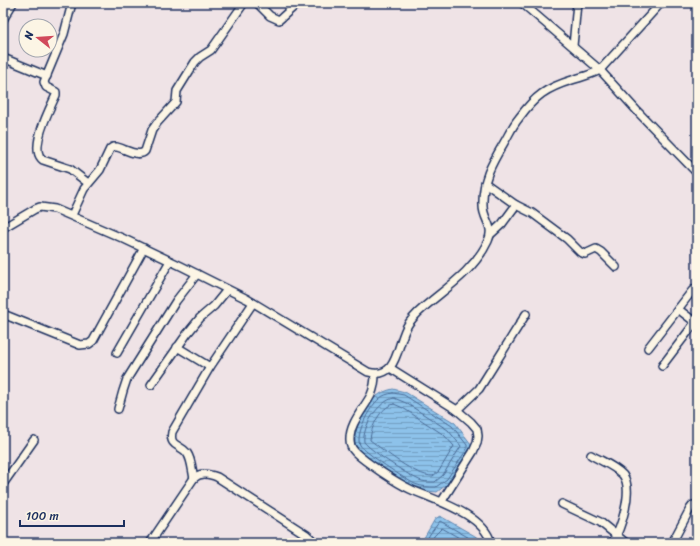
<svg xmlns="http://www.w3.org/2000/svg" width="700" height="546" font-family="Sriracha,sans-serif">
<defs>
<pattern id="water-rules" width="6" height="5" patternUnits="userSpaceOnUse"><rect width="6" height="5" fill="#8dc2ea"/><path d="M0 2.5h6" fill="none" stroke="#729ec1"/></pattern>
</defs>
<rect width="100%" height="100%" fill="#efe3e6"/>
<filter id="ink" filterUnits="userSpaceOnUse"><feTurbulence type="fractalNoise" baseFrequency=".025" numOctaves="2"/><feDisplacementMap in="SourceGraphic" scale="8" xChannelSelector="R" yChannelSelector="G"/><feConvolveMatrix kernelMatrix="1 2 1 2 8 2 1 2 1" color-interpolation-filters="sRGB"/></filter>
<g filter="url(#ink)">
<!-- water -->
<g fill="url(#water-rules)" stroke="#5f87b2">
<path d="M393 389 405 392 455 423 471 444V450L450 482 437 492C429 491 421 491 413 487 402 482 360 456 356 446 352 435 360 419 365 410 372 399 379 392 393 389Z"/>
<polygon points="440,516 475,536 484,543 421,543 435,519"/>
</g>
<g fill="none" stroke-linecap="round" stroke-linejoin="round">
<!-- shore -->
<g stroke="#496a96" stroke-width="1">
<path d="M393 393 404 395 452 426 467 445V449L447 479 436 487C429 487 422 487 415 484 406 480 364 452 360 445 355 434 370 406 379 399 383 395 388 394 393 393Z"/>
<path d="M394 398 406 403 448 430 461 446 443 475 435 482C431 482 426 482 422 481 412 478 371 451 364 442 362 427 378 401 394 398Z"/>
<path d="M394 404 403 408 444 435 454 446 439 471 433 476C414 476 385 451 370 440 371 427 380 407 394 404Z"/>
<polyline points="425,543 430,534 440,521 478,543"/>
<polyline points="431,543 434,536 442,528 468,543"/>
</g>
<!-- minor casing -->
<g stroke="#1b2f5e" stroke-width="10">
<g id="minor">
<path d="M72 3 64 34 44 82 46 87 56 92V95C50 108 28 150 43 160L70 169 88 183"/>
<polyline points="257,3 270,16 279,20 298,3"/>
<polyline points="522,3 600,70 638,112 697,173"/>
<polyline points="694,3 697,6"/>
<polyline points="3,20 13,3"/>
<polyline points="573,46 577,3"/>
<polyline points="3,58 47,76"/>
<polyline points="485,183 516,205 532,213 567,239 580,252 585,254 596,249 601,252 616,267"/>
<path d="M72 215 84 189 100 170 110 149 113 147H117C125 149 139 158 145 151L152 130 157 123 176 102 177 91 195 62 200 57 211 50 244 3"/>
<path d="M3 228 35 209 40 207 55 209 122 238 181 266 247 299 368 372C400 381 396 341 409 323 416 313 425 306 435 298 455 282 477 265 488 241 495 226 483 220 483 206 482 179 492 163 505 141 509 134 513 125 519 118 535 96 546 88 572 80 581 77 591 75 600 70L661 3"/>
<polyline points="491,234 502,224 516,205"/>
<polyline points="678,309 695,322"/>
<polyline points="3,314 80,345 89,344 93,341 144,248"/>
<polyline points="177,347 210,367"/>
<polyline points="648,348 692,291 697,287"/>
<polyline points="117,353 170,261"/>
<polyline points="662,366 697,320"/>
<polyline points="390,368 457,410 471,422 477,429 478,436 477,443 473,452 442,501"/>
<path d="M375 374C375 381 374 388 371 395 363 410 349 424 350 441 350 445 352 449 355 452 365 462 397 483 410 489 434 500 484 514 491 543"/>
<polyline points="151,385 187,334 200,318 214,306 227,290"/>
<polyline points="118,409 123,391 127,379 176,301 197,274"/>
<polyline points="457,410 479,389 526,314"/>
<path d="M591 455C601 461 615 466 623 475 634 490 621 529 612 543"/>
<path d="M194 478C192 471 192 460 187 453 180 444 169 447 172 432L210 367 253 303"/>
<polyline points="3,484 34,440"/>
<polyline points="562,504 600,522 626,543"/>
<path d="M150 543 194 478C201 472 209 474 217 477L307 535 316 543"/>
<polyline points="672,543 690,509 693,505 697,505"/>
</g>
</g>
<!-- minor -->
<use href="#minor" stroke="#fcf5e5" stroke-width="7"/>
</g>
</g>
<!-- margin -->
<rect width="700" height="546" fill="none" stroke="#fcf5e5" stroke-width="16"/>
<rect x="8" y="8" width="684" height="530" fill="none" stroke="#1b2f5e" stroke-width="1.5" filter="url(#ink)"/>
<!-- north arrow -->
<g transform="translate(38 38) rotate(287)"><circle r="19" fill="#fcf5e5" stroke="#a2a6af"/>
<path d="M0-3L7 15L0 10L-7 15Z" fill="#d1495b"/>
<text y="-6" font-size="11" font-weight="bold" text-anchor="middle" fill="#1b2f5e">N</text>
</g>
<!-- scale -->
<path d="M20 520v6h104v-6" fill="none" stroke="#1b2f5e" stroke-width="2"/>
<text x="26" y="520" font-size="12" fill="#1b2f5e" stroke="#fcf5e5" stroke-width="3" paint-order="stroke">100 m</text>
</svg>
